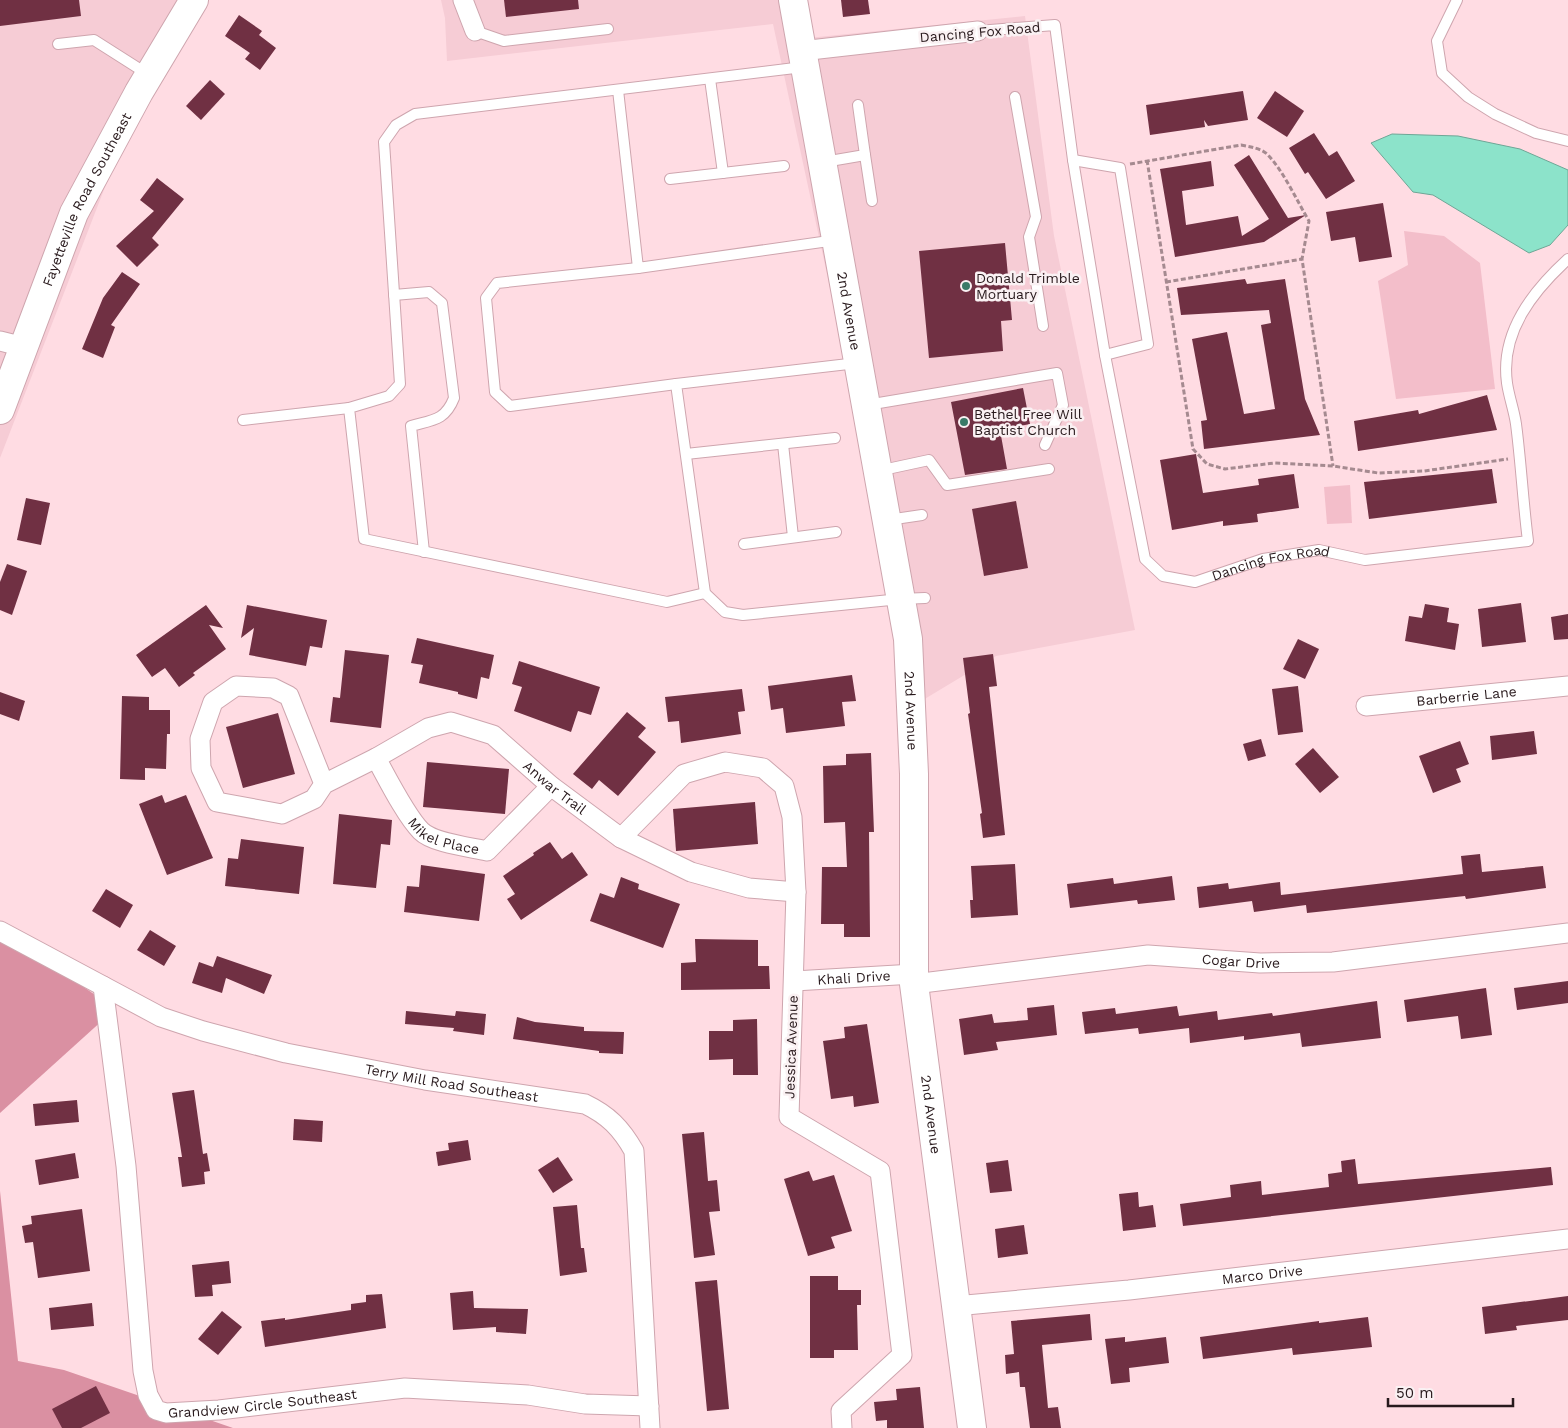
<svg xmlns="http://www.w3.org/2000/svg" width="1568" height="1428" font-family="'Work Sans',sans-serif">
<rect width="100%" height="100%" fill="#ffdce3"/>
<!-- built -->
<g fill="#f6ccd5">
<polygon points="0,0 197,0 143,89 0,458"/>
<polygon points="441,0 794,0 798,39 1025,16 1054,236 1135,630 996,656 923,700 857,297 833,302 773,24 447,61 445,18"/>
</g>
<!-- green -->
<g fill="#f3beca">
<polygon points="1404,231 1444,236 1480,263 1495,389 1396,399 1378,281 1408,265"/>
<polygon points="1350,485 1352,523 1327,524 1324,487"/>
</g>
<!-- forest -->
<g fill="#da90a2">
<polygon points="0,928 115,1009 0,1113"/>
<polygon points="0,1191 18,1361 64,1370 233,1428 0,1428"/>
</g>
<!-- water -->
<polygon fill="#8ce3ca" stroke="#6ea696" points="1392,134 1458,136 1520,149 1568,170 1568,225 1550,245 1529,253 1433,195 1413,192 1371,143"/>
<!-- building -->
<g fill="#703043">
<polygon points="0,0 79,0 81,16 0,26"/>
<polygon points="504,0 578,0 579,9 506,17"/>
<polygon points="841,0 868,0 870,14 843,17"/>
<polygon points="239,15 262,31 259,35 276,48 260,70 245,59 250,53 225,36"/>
<polygon points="210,80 225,94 201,120 186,106"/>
<polygon points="1243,91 1248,120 1208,126 1204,120 1205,127 1150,135 1146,105"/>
<polygon points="1275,91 1304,111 1287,137 1257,118"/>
<polygon points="1314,133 1329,156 1337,151 1355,181 1326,199 1308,172 1305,174 1289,148"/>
<polygon points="1249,155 1288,218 1306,215 1264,242 1175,257 1160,169 1211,161 1214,186 1182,191 1186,225 1238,216 1242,236 1269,219 1234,165"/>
<polygon points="157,178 184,199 152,238 159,245 137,267 116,246 154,211 140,200"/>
<polygon points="1383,203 1392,257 1359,262 1355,237 1331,241 1326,212"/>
<polygon points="1005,243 1012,320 1001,321 1003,351 929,358 919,251"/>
<polygon points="122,272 140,284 111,325 115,327 103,358 82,349 103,298"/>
<polygon points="1245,279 1247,284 1285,279 1305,399 1320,435 1204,449 1201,421 1207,420 1192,339 1227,332 1244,414 1275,409 1261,325 1271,323 1269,310 1181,315 1177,288"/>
<polygon points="1023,388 1030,424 1000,430 1007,469 965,475 951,402"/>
<polygon points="1487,395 1497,430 1358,451 1354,421 1418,410 1419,414"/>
<polygon points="1196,454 1203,493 1259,485 1258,479 1294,474 1299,508 1257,514 1258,522 1223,526 1223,521 1172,530 1160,460"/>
<polygon points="1492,469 1497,503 1369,519 1364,482"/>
<polygon points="26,498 50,503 41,545 17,540"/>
<polygon points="1016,501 1028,568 984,576 972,509"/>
<polygon points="7,564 27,571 12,615 0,610 0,582"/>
<polygon points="1521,603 1526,642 1482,647 1478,609"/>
<polygon points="1425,604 1449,608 1447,622 1459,624 1455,650 1405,641 1409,616 1422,618"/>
<polygon points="206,605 223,628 209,625 226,649 193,673 195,675 179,687 165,668 152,677 136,655"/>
<polygon points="247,605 327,620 322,648 310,646 306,666 249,655 254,628 241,638"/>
<polygon points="1568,614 1568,639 1554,640 1551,617"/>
<polygon points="417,638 494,655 489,679 481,677 477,699 458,694 458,692 419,683 423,665 411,663"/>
<polygon points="1298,639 1319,649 1305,679 1283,669"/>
<polygon points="345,650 389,655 381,728 330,722 333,697 340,698"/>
<polygon points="993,654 997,686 989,687 1005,835 983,838 980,814 982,813 968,714 970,713 963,658"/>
<polygon points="519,661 600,687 591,715 578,711 571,732 514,711 522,687 512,684"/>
<polygon points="852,675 856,701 842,702 845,726 786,733 783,708 771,710 768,686"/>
<polygon points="1298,686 1303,732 1278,735 1272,689"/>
<polygon points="742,689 745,711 738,712 741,734 681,743 679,721 668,722 665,697"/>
<polygon points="0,692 25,701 19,721 0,714"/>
<polygon points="122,696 149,697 149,710 170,710 170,734 167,734 166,769 145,768 145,780 120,779"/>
<polygon points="627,712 646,728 638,737 656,752 618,796 599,780 592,789 573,774"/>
<polygon points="278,713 295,774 243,788 226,727"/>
<polygon points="1534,731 1537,754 1492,760 1490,736"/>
<polygon points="1261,739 1266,756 1248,761 1243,744"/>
<polygon points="1460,741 1469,764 1456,769 1461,782 1433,793 1419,756"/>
<polygon points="1313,748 1339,777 1320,793 1295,764"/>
<polygon points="871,753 874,832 869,832 870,937 844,937 844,924 821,924 822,867 847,867 845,822 824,823 823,766 846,765 846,754"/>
<polygon points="427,762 509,769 505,814 423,807"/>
<polygon points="162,795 165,803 186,795 213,858 167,875 139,804"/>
<polygon points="755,802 758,844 676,851 673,809"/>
<polygon points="339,814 392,820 390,845 381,844 376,888 333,884"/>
<polygon points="241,839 304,847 299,894 225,886 228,858 238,859"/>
<polygon points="550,842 562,859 572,852 588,875 521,920 507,899 515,894 503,876 534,855 533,853"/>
<polygon points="1480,854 1482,872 1543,866 1546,888 1466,899 1465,896 1307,913 1306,905 1254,912 1252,901 1199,908 1197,887 1228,883 1229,889 1280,882 1281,895 1463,874 1461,856"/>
<polygon points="1015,864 1018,915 971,918 970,900 973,900 971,866"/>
<polygon points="421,865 485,874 479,921 404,912 407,886 419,887"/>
<polygon points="1172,876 1175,900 1138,904 1137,900 1070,908 1067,884 1113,878 1114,884"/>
<polygon points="621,877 639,884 638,889 680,904 663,948 590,921 600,893 614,898"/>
<polygon points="106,889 133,905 120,928 92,911"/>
<polygon points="150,930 176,946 164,966 137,950"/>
<polygon points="695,939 758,940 758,966 769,966 770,989 681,990 681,963 696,962"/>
<polygon points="217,956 272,975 264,994 226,978 222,993 192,983 199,962 213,967"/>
<polygon points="1568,981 1568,1003 1517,1010 1514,988"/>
<polygon points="1486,988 1492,1035 1461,1039 1458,1016 1407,1022 1404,1000"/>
<polygon points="1377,1001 1381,1038 1302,1047 1300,1033 1244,1040 1244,1036 1190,1043 1189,1028 1139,1034 1138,1028 1085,1034 1082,1012 1115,1008 1116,1014 1177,1006 1179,1016 1217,1011 1218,1020 1272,1013 1273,1016"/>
<polygon points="1054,1005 1057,1035 996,1042 998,1050 964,1055 959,1019 992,1014 994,1023 1028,1020 1027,1008"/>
<polygon points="406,1011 455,1016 456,1011 486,1014 484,1035 453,1031 454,1028 405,1024"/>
<polygon points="517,1017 535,1022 584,1027 584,1031 624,1032 623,1054 599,1053 599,1051 513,1039"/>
<polygon points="757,1019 758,1075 733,1075 733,1059 709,1060 709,1031 733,1031 733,1020"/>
<polygon points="867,1024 879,1103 854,1107 853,1096 831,1099 823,1041 845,1038 844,1027"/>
<polygon points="194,1090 203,1154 207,1153 210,1171 204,1172 205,1184 182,1187 178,1157 182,1157 172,1093"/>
<polygon points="77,1100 79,1122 35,1126 33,1104"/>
<polygon points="294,1119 323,1121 322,1142 293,1140"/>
<polygon points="704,1132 708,1181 717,1180 720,1211 709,1212 715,1255 694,1258 682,1134"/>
<polygon points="468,1140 471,1160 438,1166 436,1152 449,1150 448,1143"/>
<polygon points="75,1153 79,1178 39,1185 35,1160"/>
<polygon points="558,1157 573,1180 553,1193 538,1170"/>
<polygon points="1355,1159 1358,1184 1551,1167 1553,1185 1183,1226 1180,1204 1231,1197 1230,1185 1261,1181 1262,1195 1329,1187 1328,1174 1342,1172 1341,1161"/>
<polygon points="1008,1160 1012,1191 990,1193 986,1163"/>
<polygon points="809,1171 813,1181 834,1175 852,1231 831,1237 835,1248 808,1256 784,1179"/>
<polygon points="1138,1192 1139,1207 1153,1205 1156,1227 1123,1231 1119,1194"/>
<polygon points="577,1205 581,1248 584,1248 587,1272 560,1276 553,1207"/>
<polygon points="82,1209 90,1271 38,1278 33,1242 25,1243 22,1226 32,1224 31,1216"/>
<polygon points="1024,1225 1028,1254 998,1258 995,1229"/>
<polygon points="229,1261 231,1283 212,1285 213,1296 195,1297 192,1265"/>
<polygon points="810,1276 838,1276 838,1290 861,1290 861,1305 857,1305 858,1350 834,1350 834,1358 810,1358"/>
<polygon points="717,1280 729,1409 707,1411 695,1282"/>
<polygon points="473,1291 474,1308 528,1309 526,1334 496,1332 496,1327 453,1330 450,1293"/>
<polygon points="382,1294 386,1328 265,1347 261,1321 285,1318 285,1320 351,1310 351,1304 366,1302 366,1295"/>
<polygon points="1568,1296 1568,1320 1516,1326 1517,1330 1485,1334 1482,1307"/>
<polygon points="92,1303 94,1326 51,1330 49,1308"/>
<polygon points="222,1311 242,1327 218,1355 198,1339"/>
<polygon points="1090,1314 1092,1340 1042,1345 1048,1408 1058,1407 1061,1428 1030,1428 1025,1387 1020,1387 1019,1372 1006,1374 1005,1355 1014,1354 1011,1321"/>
<polygon points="1368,1317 1372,1347 1293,1355 1292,1348 1203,1359 1200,1337 1319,1321 1319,1323"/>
<polygon points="1125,1337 1125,1342 1166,1337 1169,1363 1129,1368 1130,1382 1111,1384 1105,1339"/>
<polygon points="96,1386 110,1413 81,1428 62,1428 52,1409"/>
<polygon points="920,1387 924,1428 887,1428 887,1420 876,1421 874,1402 897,1400 896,1389"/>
</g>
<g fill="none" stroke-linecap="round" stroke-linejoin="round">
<!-- lane casing -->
<g stroke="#cea5ae" stroke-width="12">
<g id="lane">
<polyline points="1457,0 1437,41 1442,73 1468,97 1495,114 1536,133 1568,141"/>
<polyline points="475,31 504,41 608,29"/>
<path id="s1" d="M978 31 1055 25 1073 160 1105 355 1145 559 1163 576 1195 582 1263 559 1319 550 1365 560 1528 541C1523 502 1521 462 1516 424 1514 410 1509 397 1507 383 1500 332 1533 291 1568 259"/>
<polyline points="58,44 94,40 149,75"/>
<polyline points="710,79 723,173"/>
<polyline points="618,90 638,268 836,240"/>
<polyline points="1015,97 1036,217 1029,237 1043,326"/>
<polyline points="865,155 872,201"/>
<polyline points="1073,160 1120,168 1148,344 1105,355"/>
<polyline points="824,162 865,155 858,105"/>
<polyline points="670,179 784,166"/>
<polyline points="638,268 497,283 486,298 495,392 510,406 676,384"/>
<path d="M394 295 429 292 442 303 454 398C445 421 432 420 411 426L424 552"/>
<polyline points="857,363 676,384 705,593 725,612 743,615 900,599 925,598"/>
<polyline points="867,405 1057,373 1063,405 1045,445"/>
<polyline points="243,420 349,408"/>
<polyline points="783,444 793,537"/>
<polyline points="686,454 835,438"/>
<polyline points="878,471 929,460 947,485 1049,469"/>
<polyline points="888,520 922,515"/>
<polyline points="744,544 836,532"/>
<polyline points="705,593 667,602 364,539 349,408 389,396 400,384 384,142 396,125 415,114 803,67"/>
</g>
</g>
<!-- street casing -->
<g stroke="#cea5ae" stroke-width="21">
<g id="street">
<polyline points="463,0 475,31"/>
<polyline points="801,51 978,31"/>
<polyline points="0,341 24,347"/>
<path id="s2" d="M1366 706 1568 686"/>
<path id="s3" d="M376 758C387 778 406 816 421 831 433 843 469 847 487 851L551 786"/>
<path id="s4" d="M324 784 289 696 273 688 236 686 213 702 200 739 201 768 217 802 282 814 314 799 324 784 376 758 428 728 451 722 493 735 551 786 621 838 691 872 749 888 796 892"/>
<polyline points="621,838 684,774 725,762 763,768 784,786 792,817 796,892 789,1117 880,1171 902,1355 841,1411 842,1428"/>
<path id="s5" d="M0 931 161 1017 203 1031 286 1053 425 1080 585 1104C608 1115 621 1128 634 1151L650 1428"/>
<path id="s6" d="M794 981 914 974"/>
<path id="s7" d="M914 984 1148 955 1260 963 1333 962 1568 933"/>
<path id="s8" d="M103 986 126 1166 143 1371 148 1395 156 1410 166 1413 219 1410 405 1388 528 1395 585 1404 649 1406"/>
<path id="s9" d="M955 1306 1129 1290 1568 1239"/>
</g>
</g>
<!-- secondary casing -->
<g stroke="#cea5ae" stroke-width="30">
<g id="secondary">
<path id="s10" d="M793 0 908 639 914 774V984L972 1428"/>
<path id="s11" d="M0 410 74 213 139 92 194 0"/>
</g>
</g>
<!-- path -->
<g stroke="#a58a90" stroke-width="3" stroke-dasharray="5 2.5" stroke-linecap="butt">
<polyline points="1147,160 1193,449 1207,464 1225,469 1274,463 1333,466 1378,473 1424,471 1508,459"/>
<path d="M1130 164 1241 145C1251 147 1260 148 1267 154 1283 170 1297 201 1309 221L1302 259 1333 466"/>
<polyline points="1166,282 1302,259"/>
</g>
<!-- lane -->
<use href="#lane" stroke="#fff" stroke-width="10"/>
<!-- street -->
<use href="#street" stroke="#fff" stroke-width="19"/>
<!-- secondary -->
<use href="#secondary" stroke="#fff" stroke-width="28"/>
</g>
<!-- markers -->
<g fill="#397a68" stroke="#faf1f3" stroke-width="2">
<circle cx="966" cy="286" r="5"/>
<circle cx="964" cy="422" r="5"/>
</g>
<g text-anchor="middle" stroke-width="5" stroke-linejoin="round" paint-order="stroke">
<!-- street labels -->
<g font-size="14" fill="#28191c" stroke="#faf1f3">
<text transform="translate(980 32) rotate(-5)" y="5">Dancing Fox Road</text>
<text dy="5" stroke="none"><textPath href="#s11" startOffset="228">Fayetteville Road Southeast</textPath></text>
<text dy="5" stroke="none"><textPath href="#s10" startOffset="316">2nd Avenue</textPath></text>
<text dy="5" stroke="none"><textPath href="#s1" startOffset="755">Dancing Fox Road</textPath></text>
<text dy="5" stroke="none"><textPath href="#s2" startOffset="101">Barberrie Lane</textPath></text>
<text dy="5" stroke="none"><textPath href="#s10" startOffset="721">2nd Avenue</textPath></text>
<text dy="5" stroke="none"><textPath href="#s4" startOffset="670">Anwar Trail</textPath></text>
<text dy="5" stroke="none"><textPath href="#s3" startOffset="109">Mikel Place</textPath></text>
<text dy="5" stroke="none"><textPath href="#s7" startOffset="329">Cogar Drive</textPath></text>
<text dy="5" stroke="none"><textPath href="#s6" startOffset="60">Khali Drive</textPath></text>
<text transform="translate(791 1047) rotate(-88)" y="5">Jessica Avenue</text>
<text dy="5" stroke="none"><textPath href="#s5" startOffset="481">Terry Mill Road Southeast</textPath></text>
<text dy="5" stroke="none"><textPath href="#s10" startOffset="1126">2nd Avenue</textPath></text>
<text dy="5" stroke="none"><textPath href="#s9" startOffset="309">Marco Drive</textPath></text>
<text dy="5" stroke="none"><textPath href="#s8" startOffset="536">Grandview Circle Southeast</textPath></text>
</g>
<!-- poi labels -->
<g font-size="14" fill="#28191c" stroke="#faf1f3" text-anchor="start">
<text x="976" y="283">Donald Trimble<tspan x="976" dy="16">Mortuary</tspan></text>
<text x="974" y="419">Bethel Free Will<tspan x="974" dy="16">Baptist Church</tspan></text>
</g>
</g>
<!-- scale -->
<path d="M1388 1398v8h125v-8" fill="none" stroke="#28191c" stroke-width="2.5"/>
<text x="1396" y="1398" font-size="15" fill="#28191c" stroke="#faf1f3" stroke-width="4" paint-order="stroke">50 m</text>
</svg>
